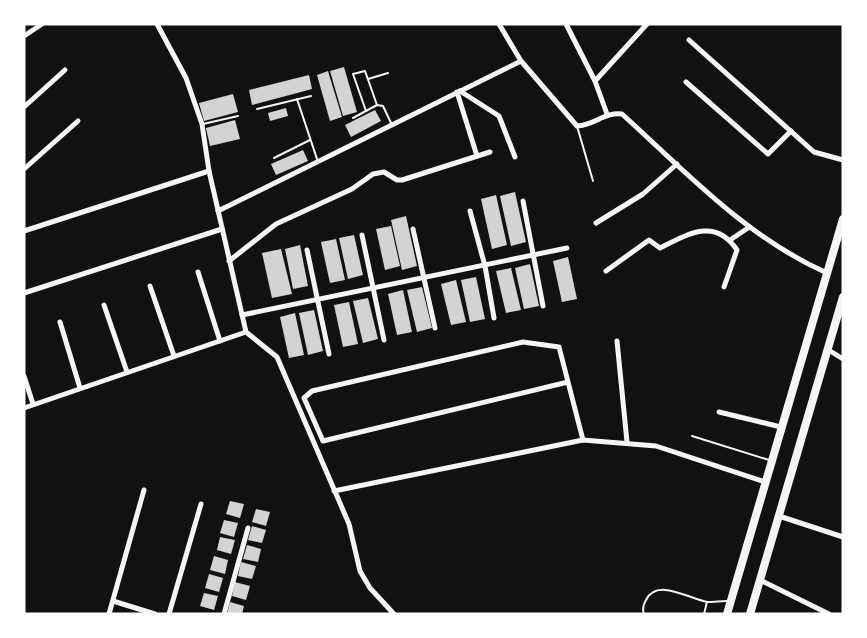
<svg xmlns="http://www.w3.org/2000/svg" width="867" height="638" font-family="Ubuntu,sans-serif">
<rect width="100%" height="100%" fill="#111"/>
<!-- building -->
<g fill="#d3d3d3">
<polygon points="344,67 357,112 343,116 330,71"/>
<polygon points="328,71 342,117 330,121 317,75"/>
<polygon points="309,75 312,89 252,105 249,90"/>
<polygon points="233,94 238,112 204,121 199,103"/>
<polygon points="286,108 288,116 270,121 268,113"/>
<polygon points="375,110 381,121 351,137 345,125"/>
<polygon points="235,120 240,139 210,146 206,128"/>
<polygon points="303,150 308,161 276,175 271,164"/>
<polygon points="515,192 526,242 511,246 500,196"/>
<polygon points="496,195 507,245 492,249 481,199"/>
<polygon points="406,216 417,266 402,270 391,220"/>
<polygon points="391,226 400,266 385,270 376,229"/>
<polygon points="354,235 363,275 348,279 339,238"/>
<polygon points="336,239 345,280 330,283 321,242"/>
<polygon points="300,245 308,286 293,289 285,249"/>
<polygon points="281,249 292,294 272,298 262,253"/>
<polygon points="568,257 577,299 562,302 553,261"/>
<polygon points="530,264 539,306 524,309 515,268"/>
<polygon points="511,268 521,310 506,313 496,271"/>
<polygon points="476,277 485,319 470,322 461,280"/>
<polygon points="456,280 466,322 451,325 441,284"/>
<polygon points="422,287 432,328 417,332 407,290"/>
<polygon points="403,290 412,332 397,335 388,294"/>
<polygon points="368,298 378,339 363,343 353,301"/>
<polygon points="349,302 358,344 343,347 334,305"/>
<polygon points="314,310 323,351 308,355 299,313"/>
<polygon points="295,313 304,355 289,358 280,317"/>
<polygon points="230,501 244,504 240,518 226,514"/>
<polygon points="256,509 270,512 266,526 252,522"/>
<polygon points="224,520 238,523 234,537 220,533"/>
<polygon points="252,526 266,530 262,543 248,540"/>
<polygon points="220,537 235,540 231,554 217,550"/>
<polygon points="247,545 261,549 258,562 243,559"/>
<polygon points="214,556 228,560 225,574 210,570"/>
<polygon points="241,562 256,566 252,579 238,576"/>
<polygon points="209,574 223,578 219,592 205,588"/>
<polygon points="235,582 250,586 246,600 232,596"/>
<polygon points="204,593 218,596 214,610 200,606"/>
<polygon points="230,602 244,606 242,614 227,614"/>
</g>
<g fill="none" stroke-linecap="round" stroke-linejoin="round">
<!-- service -->
<g stroke="#f5f5f5" stroke-width="2">
<polyline points="368,79 388,73"/>
<polyline points="297,99 318,162"/>
<polyline points="257,109 311,96"/>
<polyline points="366,111 353,74 365,71 377,105"/>
<polyline points="353,118 377,105 383,106 392,125"/>
<polyline points="203,124 238,116"/>
<polyline points="577,126 593,181"/>
<polyline points="274,158 310,140"/>
<polyline points="692,436 769,460"/>
<path d="M644 614C642 609 643 605 646 600 657 577 691 600 708 602 714 602 721 601 727 601"/>
<polyline points="704,614 707,602"/>
</g>
<!-- minor -->
<g stroke="#f5f5f5" stroke-width="5">
<polyline points="157,24 186,78 202,124 209,171 246,332 277,357 349,524 360,571 370,588 394,614"/>
<path d="M499 24 521 61 577 126C595 125 604 112 622 114 687 173 746 237 827 273"/>
<polyline points="566,24 595,81 607,114"/>
<polyline points="24,36 42,24"/>
<polyline points="689,40 814,152 843,160"/>
<polyline points="595,81 647,24"/>
<polyline points="686,82 768,154 791,131"/>
<polyline points="460,91 499,116 515,157"/>
<polyline points="457,92 477,156"/>
<polyline points="24,107 65,70"/>
<polyline points="24,169 78,121"/>
<polyline points="523,201 543,306"/>
<polyline points="218,211 521,61"/>
<polyline points="470,211 485,266 494,318"/>
<polyline points="596,223 643,194 677,164"/>
<polyline points="413,229 435,328"/>
<polyline points="24,231 209,171"/>
<polyline points="362,235 384,340"/>
<polyline points="730,240 748,228"/>
<polyline points="307,250 329,354"/>
<polyline points="229,261 276,224 352,189 373,174 384,172 397,180 402,180 490,152"/>
<path d="M606 271 649 240 660 248C688 234 715 217 737 250L724 287"/>
<polyline points="198,272 220,341"/>
<polyline points="150,286 174,356"/>
<polyline points="24,293 222,229"/>
<polyline points="104,305 127,372"/>
<polyline points="242,315 567,248"/>
<polyline points="60,322 80,388"/>
<polyline points="617,341 627,442"/>
<polyline points="827,349 843,359"/>
<polyline points="24,376 33,404"/>
<polyline points="568,382 323,441 304,398 312,391 523,342 559,347 583,440"/>
<polyline points="24,408 246,332"/>
<polyline points="719,412 781,427"/>
<polyline points="334,491 583,440 656,446 765,482"/>
<polyline points="779,516 843,537"/>
<polyline points="760,580 829,614"/>
<polyline points="113,601 155,614"/>
<polyline points="109,614 144,490"/>
<polyline points="169,614 201,504"/>
<polyline points="224,614 248,528"/>
</g>
<!-- trunk -->
<g stroke="#f5f5f5" stroke-width="8">
<polyline points="727,614 843,219"/>
<polyline points="750,614 843,297"/>
</g>
</g>
<!-- border -->
<rect width="867" height="638" fill="none" stroke="#ffffff" stroke-width="51"/>
</svg>
